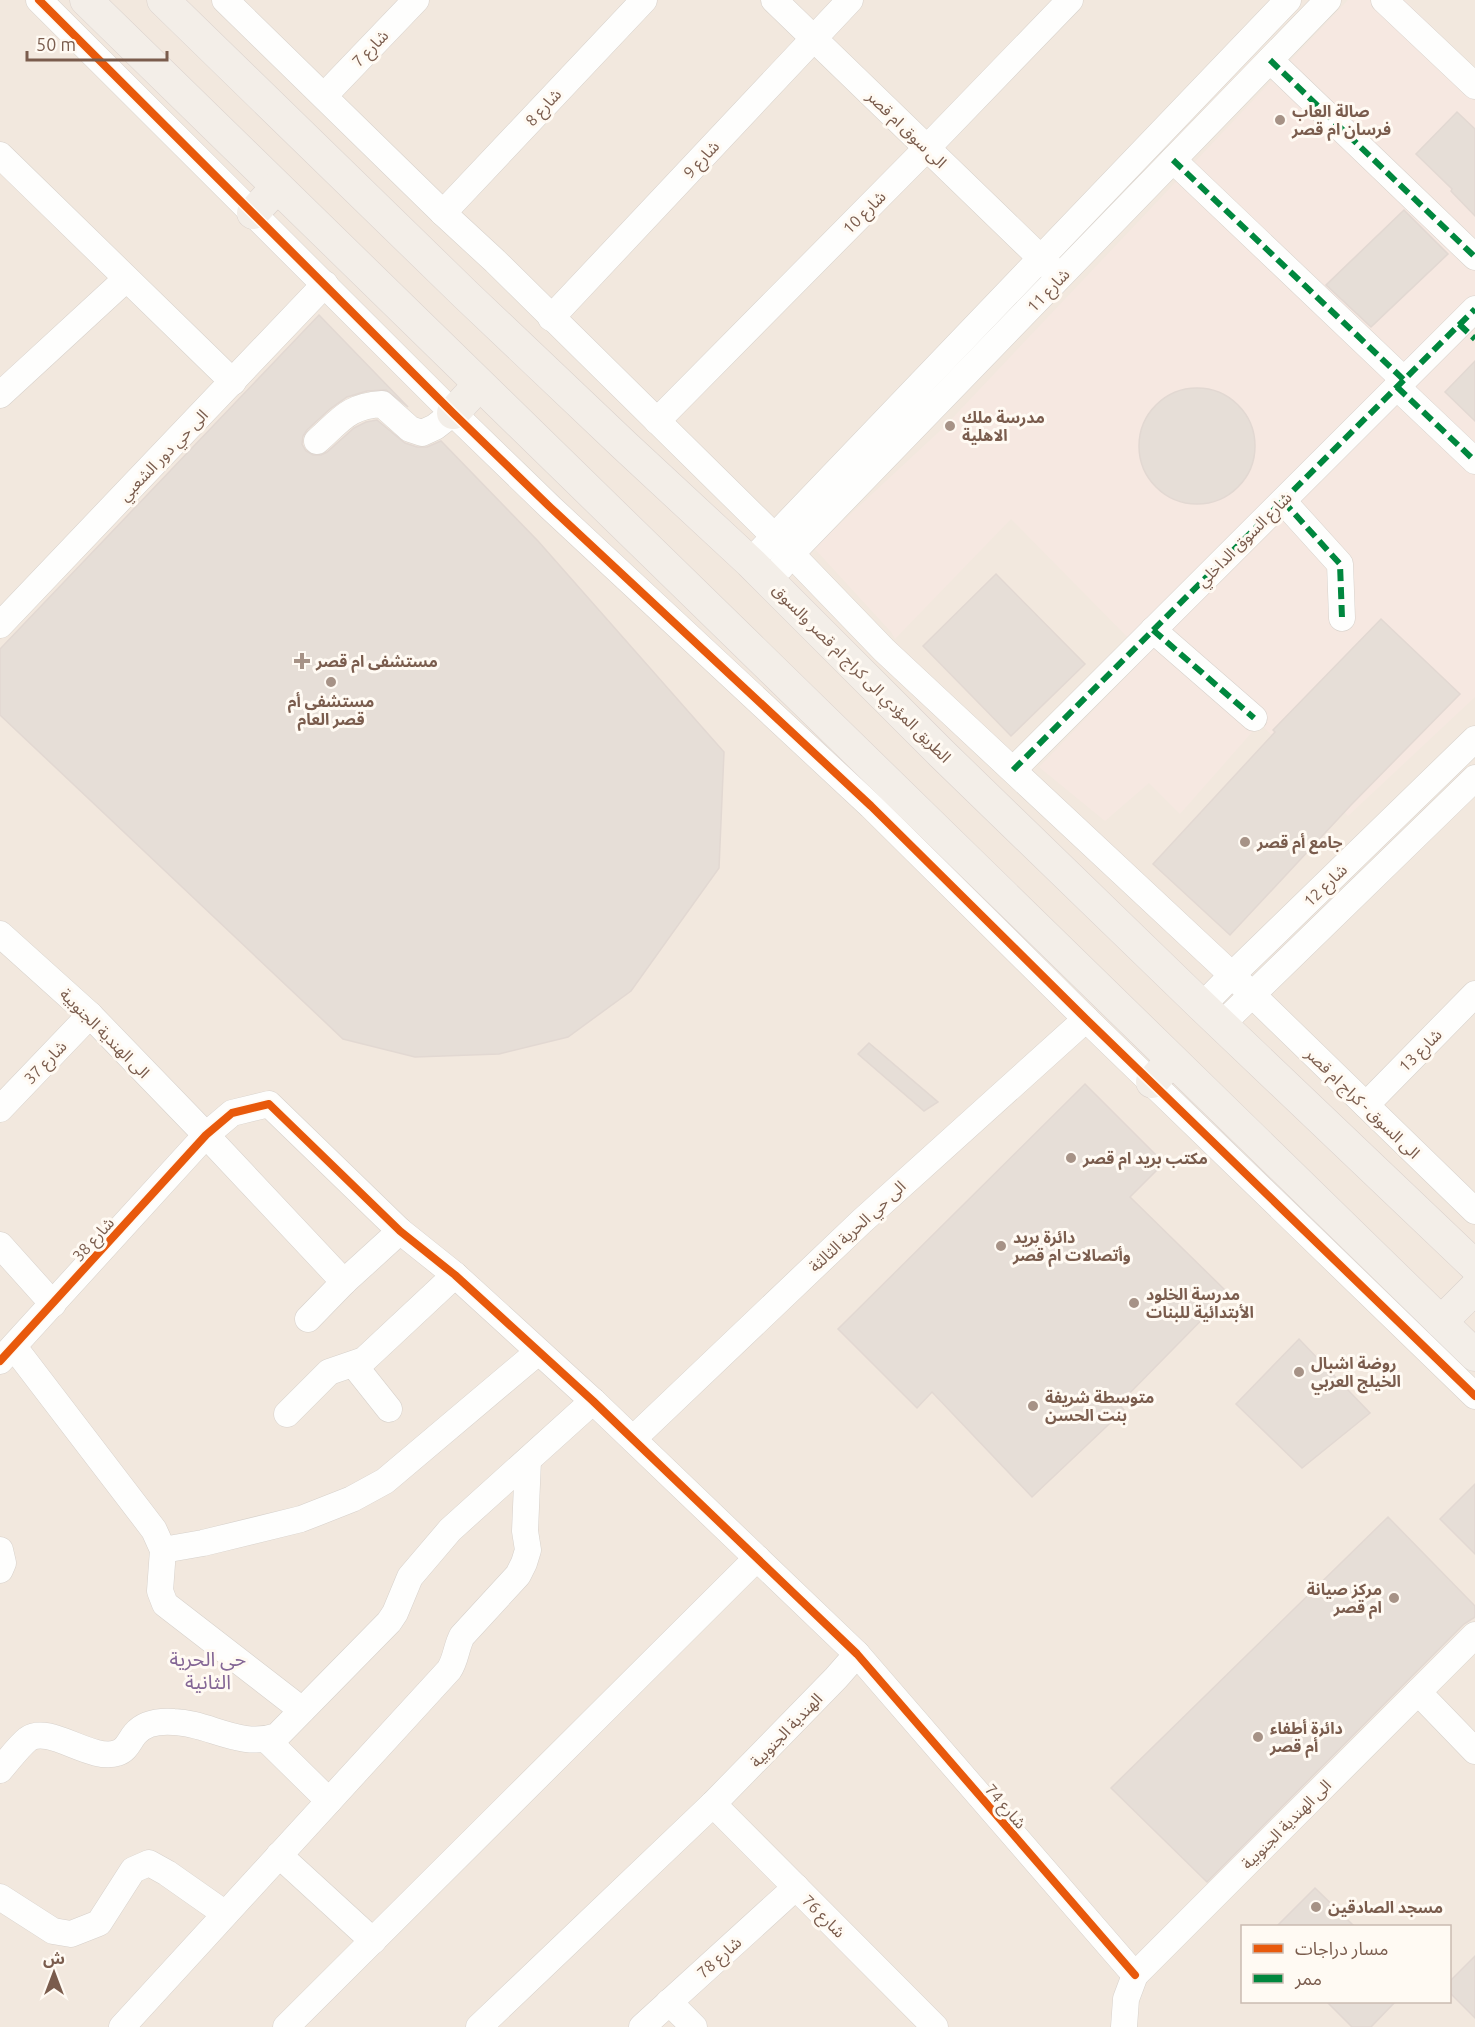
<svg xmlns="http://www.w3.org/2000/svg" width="1475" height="2027" font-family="Ubuntu,'Noto Sans Arabic',sans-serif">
<rect width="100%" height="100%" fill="#f9f5f0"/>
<!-- residential -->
<path fill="#f2e8de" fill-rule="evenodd" d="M0 0H1475V2027H0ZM1242 1926H1450V2002H1242Z"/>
<!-- commercial -->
<polygon fill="#f6e8e1" points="1348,0 1405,0 1475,69 1475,697 1348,816 1260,723 1180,814 1149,783 1105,821 1039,767 1146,656 1011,519 895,639 891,632 814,548 943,428"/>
<!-- building -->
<g fill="#e6ded7" stroke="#e2d8d2" stroke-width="1.5">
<polygon points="1457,112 1475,129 1475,216 1451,191 1452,189 1416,154"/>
<polygon points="1404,210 1448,254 1371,327 1326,285"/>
<polygon points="319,315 408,407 386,390 367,391 347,397 330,409 307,430 303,436 302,444 306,451 313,455 321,455 327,452 354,428 366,422 377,420 405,443 417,447 427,447 441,441 538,541 724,752 719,868 631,991 568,1037 499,1054 415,1057 343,1039 0,715 0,649"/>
<polygon points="1475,361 1475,421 1445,392"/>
<circle cx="1197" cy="446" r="58"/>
<polygon points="996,574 1085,664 1011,736 923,646"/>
<polygon points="1381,619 1460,694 1351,805 1230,935 1153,864 1275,732 1273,730"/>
<polygon points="869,1043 938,1102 924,1111 858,1054"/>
<polygon points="1085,1084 1164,1163 1130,1197 1228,1293 1119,1404 1124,1410 1032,1497 932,1392 917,1408 838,1329"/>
<polygon points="1299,1339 1370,1413 1302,1468 1236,1404"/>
<polygon points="1475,1484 1475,1554 1440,1519"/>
<polygon points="1388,1517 1475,1606 1475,1617 1464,1624 1207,1882 1111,1788"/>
<polygon points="1315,1888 1354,1926 1277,1926"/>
<polygon points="1475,1956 1475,2018 1449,1992 1449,1982"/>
<polygon points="1326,2001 1396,2001 1371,2027 1352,2027"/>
</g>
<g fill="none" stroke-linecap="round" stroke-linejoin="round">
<!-- minor casing -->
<g stroke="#d7d1cb" stroke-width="27">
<g id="minor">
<polyline points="39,0 453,413 551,508 871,806 1086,1019 1475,1396"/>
<polyline points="225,0 443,213 495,261 775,537 884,650 1232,975 1475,1211"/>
<polyline points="774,0 1052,269"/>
<polyline points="1384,0 1475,86"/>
<polyline points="1270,60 1475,257"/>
<polyline points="324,96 416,0"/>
<polyline points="0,155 233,382"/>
<polyline points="1173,160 1404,380"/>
<polyline points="443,213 644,0"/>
<polyline points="551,318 850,0"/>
<polyline points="1397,387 1475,461"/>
<polyline points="0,395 126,279"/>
<polyline points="657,421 927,148 1070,0"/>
<path d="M317 441C341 420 348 406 382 404L410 429 422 433 435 427 453 413"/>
<polyline points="1283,501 1340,564 1342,618"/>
<polyline points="750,562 1288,0"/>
<polyline points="781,567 791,554 1328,0"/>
<polyline points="0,625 325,284"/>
<polyline points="1153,630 1254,718"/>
<polyline points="1013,770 1475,309"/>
<polyline points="0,934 90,1015 206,1135 344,1282"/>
<polyline points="1202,1006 1232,975 1475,739"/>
<polyline points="1221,1025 1475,778"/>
<polyline points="1366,1105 1475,994"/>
<polyline points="0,1109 90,1015"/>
<polyline points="0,1245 53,1304"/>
<polyline points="308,1319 344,1282 400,1231"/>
<polyline points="14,1347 154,1530 163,1550 160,1591 165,1604 302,1710"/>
<polyline points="0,1361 206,1135 232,1113 269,1104 400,1231 455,1275 593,1401 857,1654 1135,1975"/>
<polyline points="354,1365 389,1409"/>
<polyline points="287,1414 329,1372 364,1360 455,1275"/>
<polyline points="633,1439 862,1221 1086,1019"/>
<polyline points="0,1550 3,1563 0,1570"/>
<polyline points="163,1550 203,1543 301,1519 352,1499 385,1481 538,1352"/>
<polyline points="1418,1692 1475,1751"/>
<polyline points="267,1740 329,1801"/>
<path d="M0 1770C9 1760 18 1747 28 1739 49 1724 91 1762 117 1753 127 1750 129 1741 135 1734 144 1723 160 1721 174 1722 209 1723 241 1749 277 1736L389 1622 395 1613 410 1577 450 1530 593 1401"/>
<polyline points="713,1804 935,2027"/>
<polyline points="279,1855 373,1941"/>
<polyline points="0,1897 53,1931 71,1934 99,1923 133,1870 149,1863 167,1873 224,1913"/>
<polyline points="669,2002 694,2027"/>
<path d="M122 2027 449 1670C456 1660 456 1647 462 1636L518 1575 524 1563 528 1550 525 1531 528 1460"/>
<polyline points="286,2027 757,1558"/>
<polyline points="479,2027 713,1804 836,1678 857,1654"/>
<polyline points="642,2027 796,1887"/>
<polyline points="1124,2027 1126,1999 1135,1975 1475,1635"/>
</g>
</g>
<!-- major casing -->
<g stroke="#dad1cc" stroke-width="33">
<g id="major">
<polyline points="86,0 1475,1355"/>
<polyline points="163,0 466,295 624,445 750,562 942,754 1202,1006 1475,1266"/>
<polyline points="253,213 277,187"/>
<polyline points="453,413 479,385"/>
<polyline points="1152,1082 1172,1060"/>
<polyline points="1441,1322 1475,1288"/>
</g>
</g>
<!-- minor -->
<use href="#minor" stroke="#fefefd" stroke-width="26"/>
<!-- major -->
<use href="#major" stroke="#f3eee8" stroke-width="32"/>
<!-- quiet -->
<g stroke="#00873e" stroke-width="6" stroke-dasharray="12 6" stroke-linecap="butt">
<polyline points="1270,60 1475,257"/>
<polyline points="1173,160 1404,380"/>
<polyline points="1459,324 1475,339"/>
<polyline points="1397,387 1475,461"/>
<polyline points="1283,501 1340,564 1342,618"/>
<polyline points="1153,630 1254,718"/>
<polyline points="1013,770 1475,309"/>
</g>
<!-- cycleway casing -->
<g stroke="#fffaf3" stroke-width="11">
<g id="cycleway">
<polyline points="39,0 453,413 551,508 871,806 1086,1019 1475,1396"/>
<polyline points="0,1361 206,1135 232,1113 269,1104 400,1231 455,1275 593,1401 857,1654 1135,1975"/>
</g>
</g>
<!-- cycleway -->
<use href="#cycleway" stroke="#e8590c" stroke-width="8"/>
</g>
<!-- markers -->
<g fill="#a69286" stroke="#fffaf3" stroke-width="2">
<circle cx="1280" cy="120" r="6"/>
<circle cx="950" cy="426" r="6"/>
<path d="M299 652h6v6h6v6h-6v6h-6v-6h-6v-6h6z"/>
<circle cx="331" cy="682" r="6"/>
<circle cx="1245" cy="842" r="6"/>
<circle cx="1071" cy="1158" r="6"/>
<circle cx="1001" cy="1246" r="6"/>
<circle cx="1134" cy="1303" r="6"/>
<circle cx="1299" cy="1372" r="6"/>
<circle cx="1033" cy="1406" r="6"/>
<circle cx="1394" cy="1598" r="6"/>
<circle cx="1258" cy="1737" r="6"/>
<circle cx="1316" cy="1907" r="6"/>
</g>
<g text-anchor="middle" stroke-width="6" stroke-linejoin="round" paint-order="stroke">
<!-- street labels -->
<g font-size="16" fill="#7a5c4d" stroke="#fffaf3">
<text transform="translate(370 48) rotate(-46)" y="6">شارع 7</text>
<text transform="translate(543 107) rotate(-47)" y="6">شارع 8</text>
<text transform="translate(907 129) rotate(44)" y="6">الى سوق ام قصر</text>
<text transform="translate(701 159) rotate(-47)" y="6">شارع 9</text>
<text transform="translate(864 212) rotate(-45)" y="6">شارع 10</text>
<text transform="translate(1048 290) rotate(-46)" y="6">شارع 11</text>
<text transform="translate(163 455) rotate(-46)" y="6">الى حي دور الشعبي</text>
<text transform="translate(1244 539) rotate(-45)" y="6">شارع السوق الداخلي</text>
<text transform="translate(862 673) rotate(45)" y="6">الطريق المؤدي الى كراج ام قصر والسوق</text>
<text transform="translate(1325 885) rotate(-44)" y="6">شارع 12</text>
<text transform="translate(105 1033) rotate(45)" y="6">الى الهندية الجنوبية</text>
<text transform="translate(1420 1050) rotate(-45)" y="6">شارع 13</text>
<text transform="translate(45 1062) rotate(-46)" y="6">شارع 37</text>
<text transform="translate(1363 1103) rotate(44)" y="6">الى السوق - كراج ام قصر</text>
<text transform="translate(857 1226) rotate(-43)" y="6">الى حي الحرية الثالثة</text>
<text transform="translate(93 1239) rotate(-48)" y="6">شارع 38</text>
<text transform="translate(786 1730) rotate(-46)" y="6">الهندية الجنوبية</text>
<text transform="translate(1006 1806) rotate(49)" y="6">شارع 74</text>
<text transform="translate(1286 1824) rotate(-45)" y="6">الى الهندية الجنوبية</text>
<text transform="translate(824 1916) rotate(45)" y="6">شارع 76</text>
<text transform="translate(719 1957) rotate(-42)" y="6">شارع 78</text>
</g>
<!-- poi labels -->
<g font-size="16" font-weight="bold" fill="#7a5c4d" stroke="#fffaf3" text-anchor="start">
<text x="1292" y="117">صالة العاب<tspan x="1292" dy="18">فرسان ام قصر</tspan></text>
<text x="962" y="423">مدرسة ملك<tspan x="962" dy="18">الاهلية</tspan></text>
<text x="316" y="667">مستشفى ام قصر</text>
<text x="331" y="707" text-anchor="middle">مستشفى أم<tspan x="331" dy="18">قصر العام</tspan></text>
<text x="1257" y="848">جامع أم قصر</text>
<text x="1083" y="1164">مكتب بريد ام قصر</text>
<text x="1013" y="1243">دائرة بريد<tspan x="1013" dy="18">وأتصالات ام قصر</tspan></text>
<text x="1146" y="1300">مدرسة الخلود<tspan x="1146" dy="18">الأبتدائية للبنات</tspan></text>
<text x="1311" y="1369">روضة اشبال<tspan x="1311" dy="18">الخيلج العربي</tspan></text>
<text x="1045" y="1403">متوسطة شريفة<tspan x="1045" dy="18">بنت الحسن</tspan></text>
<text x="1382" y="1595" text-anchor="end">مركز صيانة<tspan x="1382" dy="18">ام قصر</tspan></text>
<text x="1270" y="1734">دائرة أطفاء<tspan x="1270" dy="18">أم قصر</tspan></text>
<text x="1328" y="1913">مسجد الصادقين</text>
</g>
<!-- quarter labels -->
<g font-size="20" fill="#846695" stroke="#fffaf3">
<text x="208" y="1666">حي الحرية<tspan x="208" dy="23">الثانية</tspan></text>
</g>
</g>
<!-- legend -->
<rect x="1241" y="1925" width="210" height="78" fill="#fffaf3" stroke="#cabbb1" stroke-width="1.5"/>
<rect x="1253" y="1944" width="30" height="9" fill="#e8590c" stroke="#cabbb1" stroke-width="1.5"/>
<text x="1295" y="1955" font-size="18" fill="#7a5c4d">مسار دراجات</text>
<rect x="1253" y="1974" width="30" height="9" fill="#00873e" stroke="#cabbb1" stroke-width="1.5"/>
<text x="1295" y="1985" font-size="18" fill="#7a5c4d">ممر</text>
<!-- north arrow -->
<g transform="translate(54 1973)" stroke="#fffaf3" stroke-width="4.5" paint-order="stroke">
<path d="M0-4.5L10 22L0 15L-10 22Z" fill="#7a5c4d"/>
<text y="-9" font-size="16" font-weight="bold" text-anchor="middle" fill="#7a5c4d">ش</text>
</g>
<!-- scale -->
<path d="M27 51v9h140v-9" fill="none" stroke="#7a5c4d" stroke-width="3"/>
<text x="36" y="51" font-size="18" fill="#7a5c4d" stroke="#fffaf3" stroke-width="4.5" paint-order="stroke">50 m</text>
</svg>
